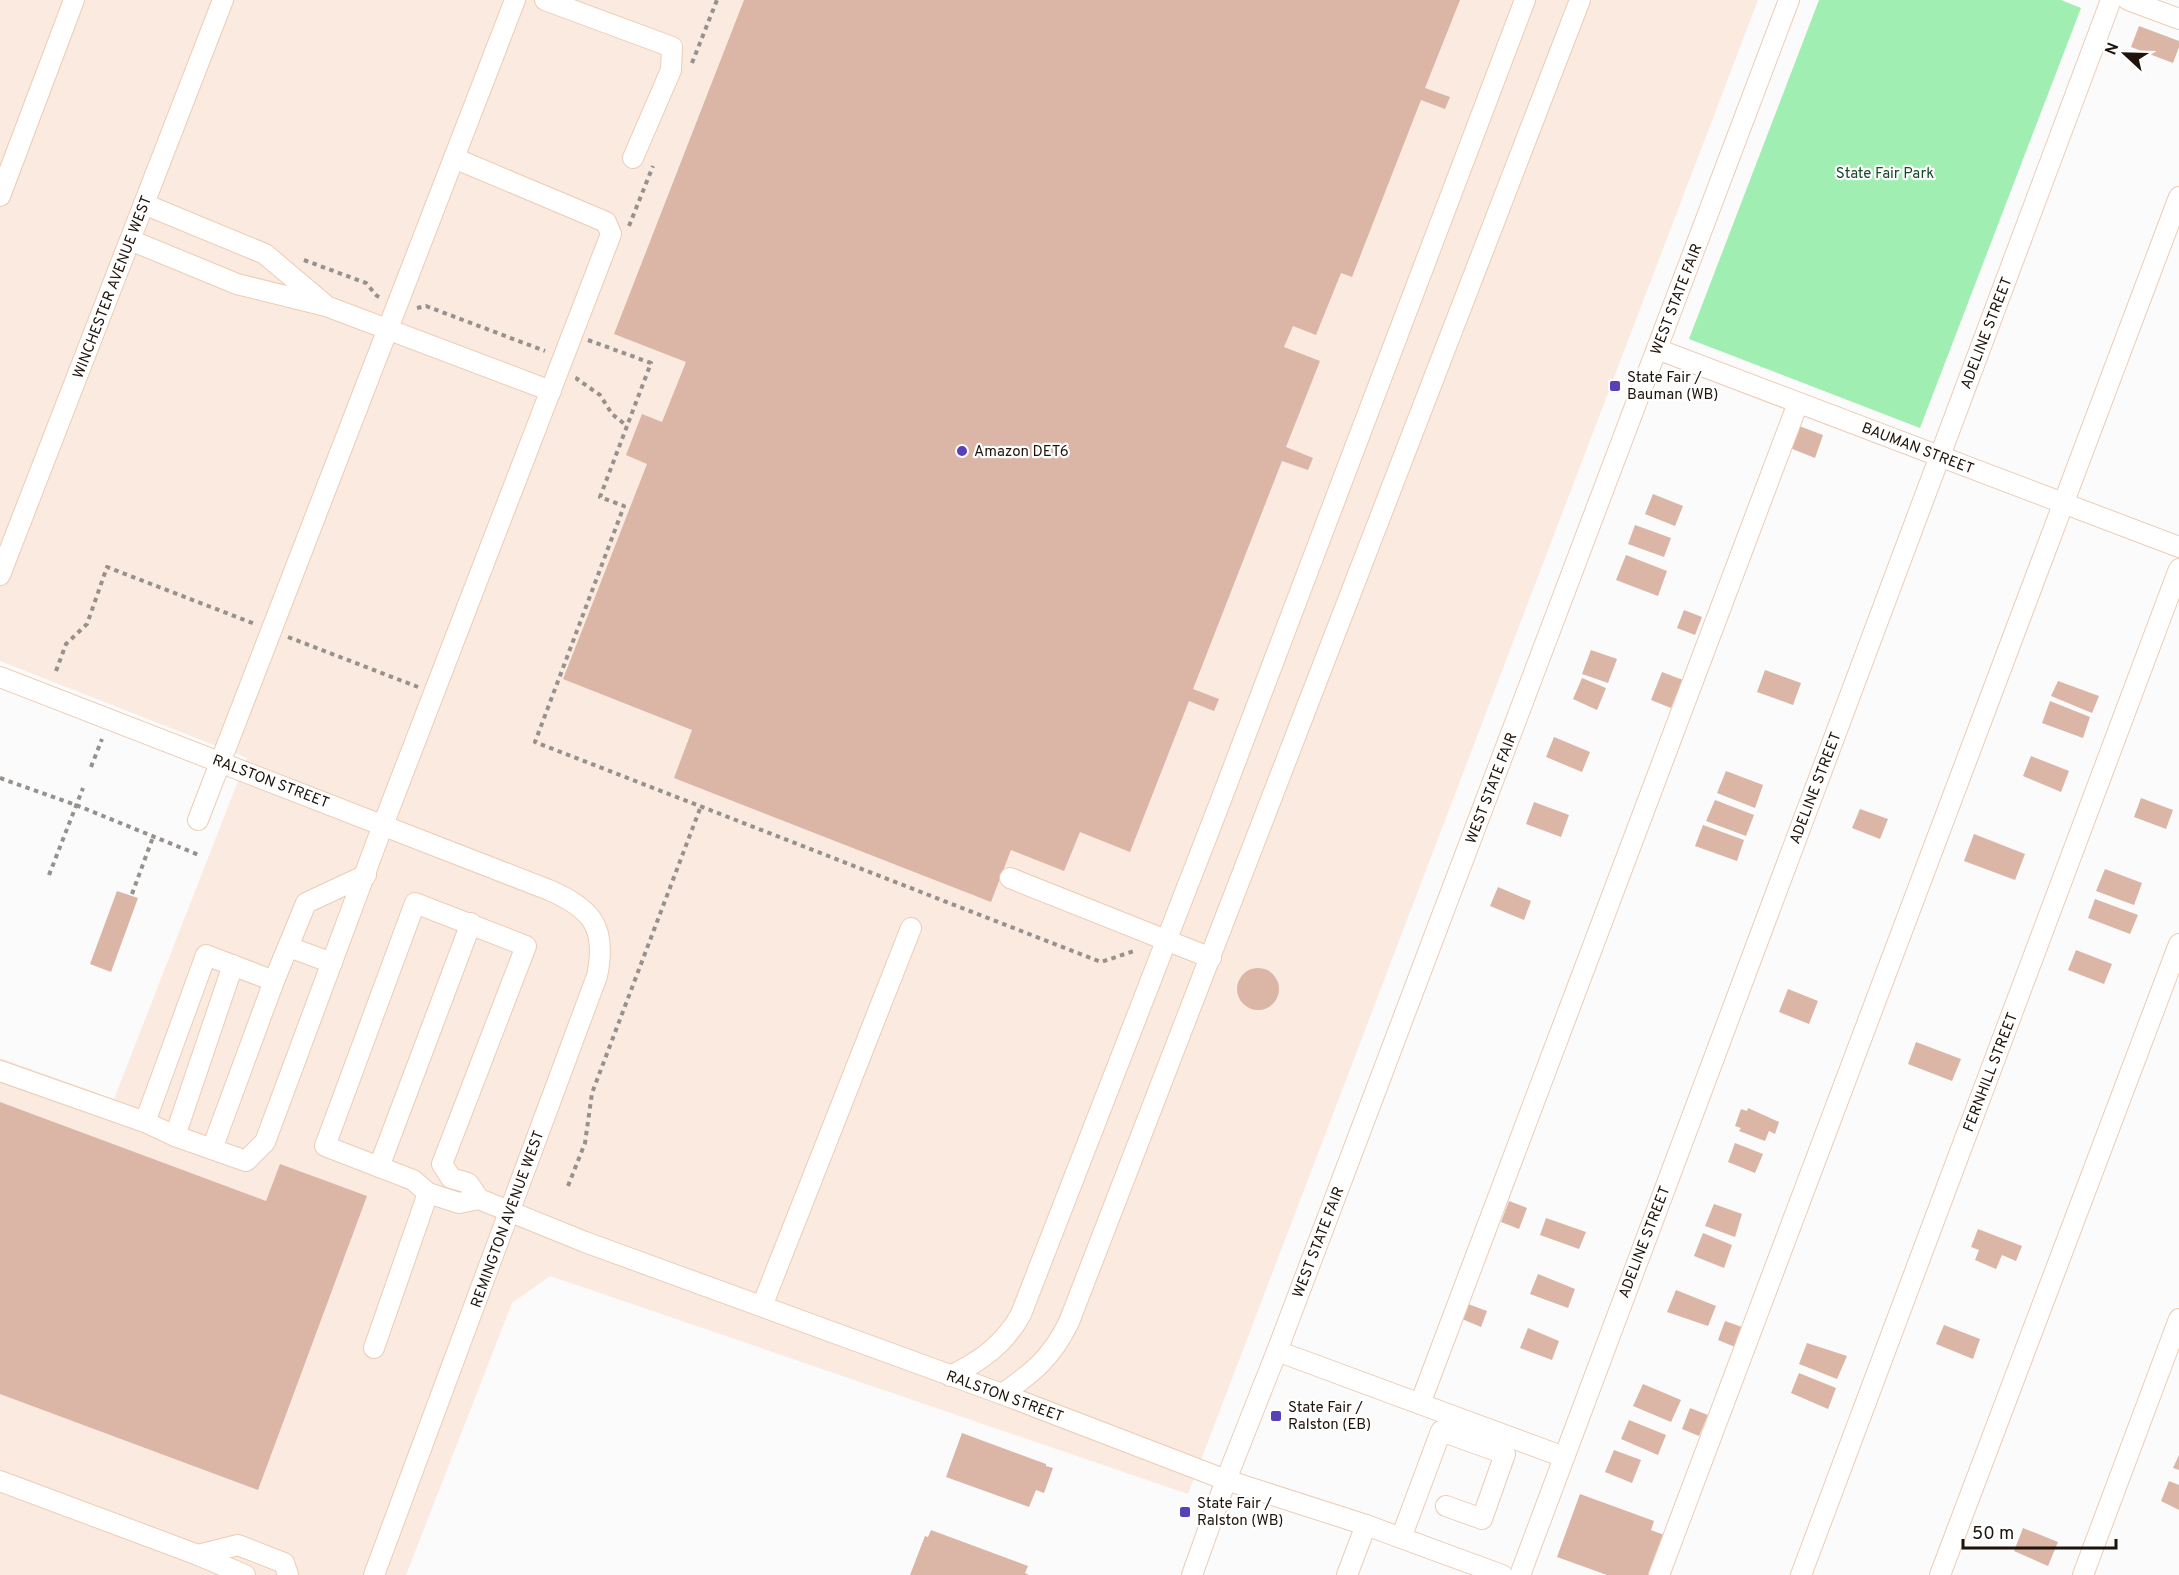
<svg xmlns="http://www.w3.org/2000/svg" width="2179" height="1575" font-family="Overpass,sans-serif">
<rect width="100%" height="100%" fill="#fbfbfb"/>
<!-- built -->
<polygon fill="#fbeadf" points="0,0 1758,0 1188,1494 550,1276 512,1303 406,1575 0,1575 0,1058 114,1099 247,758 0,661"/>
<!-- green -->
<polygon fill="#a0eeb1" points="1819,0 2061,0 2081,8 1920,428 1689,339"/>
<!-- building -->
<g fill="#dbb5a6">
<polygon points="744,0 1460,0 1425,88 1450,97 1445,109 1421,100 1352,277 1341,273 1316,335 1293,326 1284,347 1320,361 1286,447 1313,458 1308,470 1282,461 1193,689 1219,699 1214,711 1189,701 1130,852 1080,832 1064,871 1011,850 991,902 674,778 692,730 563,679 647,464 626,455 642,414 662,422 686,362 614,334"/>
<polygon points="2139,26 2179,41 2179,47 2173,63 2131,47"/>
<polygon points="1799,426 1823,435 1815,458 1790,448"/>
<polygon points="1653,494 1683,506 1675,526 1645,514"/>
<polygon points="1635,525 1671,538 1664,557 1628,544"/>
<polygon points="1626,555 1667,571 1658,596 1616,580"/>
<polygon points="1684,610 1702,617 1695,635 1677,628"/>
<polygon points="1591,650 1617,659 1608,683 1582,674"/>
<polygon points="1765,670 1801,683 1793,705 1757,692"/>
<polygon points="1662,672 1683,680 1671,708 1651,700"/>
<polygon points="1582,678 1606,688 1597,710 1573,699"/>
<polygon points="2058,681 2099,696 2092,713 2051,696"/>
<polygon points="2050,701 2090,717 2083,738 2042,723"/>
<polygon points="1554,737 1590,752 1582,772 1546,757"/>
<polygon points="2031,756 2069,771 2061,792 2023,776"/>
<polygon points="1726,771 1763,785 1755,808 1717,793"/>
<polygon points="2141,798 2173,810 2166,829 2134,817"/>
<polygon points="1715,800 1754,815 1746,836 1706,821"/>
<polygon points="1534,802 1569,815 1561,837 1526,824"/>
<polygon points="1860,809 1888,819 1880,839 1852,828"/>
<polygon points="1703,825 1744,840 1737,861 1695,846"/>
<polygon points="1974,834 2025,854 2015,880 1964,861"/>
<polygon points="2105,869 2142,883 2134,905 2096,891"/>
<polygon points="1498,887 1531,901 1524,920 1490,906"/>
<polygon points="117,891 138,898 111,972 90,964"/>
<polygon points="2095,899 2138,915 2130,934 2088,918"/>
<polygon points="2076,950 2112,964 2104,984 2068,970"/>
<circle cx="1258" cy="989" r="21"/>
<polygon points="1788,989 1818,1001 1809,1024 1779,1012"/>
<polygon points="1916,1042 1961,1059 1952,1081 1908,1064"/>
<polygon points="0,1102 266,1201 280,1164 367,1196 258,1490 0,1394"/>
<polygon points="1748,1108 1779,1122 1775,1134 1769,1131 1765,1141 1739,1131 1741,1128 1735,1126 1741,1109 1747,1111"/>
<polygon points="1735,1143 1763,1154 1755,1173 1728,1162"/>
<polygon points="1509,1201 1527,1208 1519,1229 1501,1222"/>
<polygon points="1714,1204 1742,1214 1735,1237 1705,1226"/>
<polygon points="1546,1218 1586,1232 1579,1249 1540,1235"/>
<polygon points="1978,1229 2022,1246 2016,1261 2002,1255 1996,1269 1975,1260 1979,1250 1971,1247"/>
<polygon points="1703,1233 1732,1245 1724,1268 1694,1256"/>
<polygon points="1538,1274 1575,1289 1568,1308 1530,1294"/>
<polygon points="1676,1290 1716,1306 1708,1326 1667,1312"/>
<polygon points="1468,1304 1487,1311 1481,1327 1462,1319"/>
<polygon points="1725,1321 1742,1327 1735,1347 1718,1340"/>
<polygon points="1944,1325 1980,1339 1973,1359 1936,1344"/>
<polygon points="1528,1328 1559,1341 1552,1360 1520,1348"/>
<polygon points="1807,1343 1847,1356 1837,1379 1799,1364"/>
<polygon points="1799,1373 1836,1388 1828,1409 1791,1393"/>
<polygon points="1643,1384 1681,1400 1671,1422 1633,1406"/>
<polygon points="1690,1408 1708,1415 1699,1436 1682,1429"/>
<polygon points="1629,1420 1666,1435 1658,1455 1621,1439"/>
<polygon points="962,1433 1046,1464 1046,1466 1053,1468 1044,1493 1036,1490 1029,1507 946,1477"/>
<polygon points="1614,1450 1641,1460 1632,1483 1605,1472"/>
<polygon points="2179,1455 2179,1470 2173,1468"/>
<polygon points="2169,1481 2179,1485 2179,1510 2161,1501"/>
<polygon points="1580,1494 1654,1521 1651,1530 1664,1535 1650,1575 1607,1575 1557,1557"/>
<polygon points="2023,1528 2058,1542 2048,1566 2014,1551"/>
<polygon points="931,1530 1028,1566 1025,1573 1029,1575 910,1575 925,1536 928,1537"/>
</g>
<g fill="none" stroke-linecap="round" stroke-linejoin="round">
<!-- minor casing -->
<g stroke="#edccb4" stroke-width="22">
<g id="minor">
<polyline points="545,0 672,47 671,70 633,158"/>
<polyline points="2128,0 2179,19"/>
<polyline points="0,196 74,0"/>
<polyline points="144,204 265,254 324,304"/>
<polyline points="130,240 237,284 326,306 551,391"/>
<polyline points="1657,349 2179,547"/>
<polyline points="0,575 223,0"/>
<path d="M0 677 549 890C593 909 607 928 597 976L374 1575"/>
<polyline points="198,820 515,0"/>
<polyline points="1010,878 1211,958"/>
<polyline points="289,947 332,963"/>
<polyline points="0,1071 145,1122 175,1136 246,1161 265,1142 383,825 611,234 606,222 454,158"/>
<polyline points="145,1122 206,955 274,981"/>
<polyline points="175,1136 233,965"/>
<polyline points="212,1149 274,981 306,903 366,875"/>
<polyline points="379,1167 471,923"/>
<polyline points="479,1199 468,1183 451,1178 442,1164 526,946 415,903 325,1146 413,1180 428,1193 459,1203 479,1199 585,1242 1002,1394 1226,1480 1366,1525 1502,1575"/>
<polyline points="762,1306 911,928"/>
<polyline points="374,1348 428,1193"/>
<polyline points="1277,1351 1564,1457"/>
<path d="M950 1376C981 1361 1005 1344 1021 1314L1219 805 1525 0"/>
<path d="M1002 1394C1034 1372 1052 1357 1069 1322L1580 0"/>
<polyline points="1420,1404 1798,403"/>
<polyline points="0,1481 198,1555 245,1575"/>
<polyline points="1401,1538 1441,1431 1505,1454 1482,1519 1446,1506"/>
<polyline points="198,1555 238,1545 284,1563 288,1575"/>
<polyline points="1192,1575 1226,1480 1277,1351 1789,0"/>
<polyline points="1347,1575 1366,1525"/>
<polyline points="1520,1575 2111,0"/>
<polyline points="1659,1575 2179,197"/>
<polyline points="1801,1575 2179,569"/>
<polyline points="1940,1575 2179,944"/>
<polyline points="2083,1575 2179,1319"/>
</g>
</g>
<!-- path -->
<g stroke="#96918d" stroke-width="4" stroke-dasharray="4.5 4.5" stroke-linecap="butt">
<polyline points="692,63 717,0"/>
<polyline points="629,226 653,166"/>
<polyline points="304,260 366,283 377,296 381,298"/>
<polyline points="417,308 426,306 545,351"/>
<polyline points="588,340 651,363 627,426"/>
<polyline points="578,377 577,379 600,395 612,414 627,426 600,497 624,506 535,742 1101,962 1137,950"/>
<polyline points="288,637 418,687"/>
<polyline points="56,671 66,644 87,624 107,567 255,624"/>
<polyline points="91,767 102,739"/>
<polyline points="0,778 76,805 199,855"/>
<polyline points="49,875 83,788"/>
<polyline points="132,894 153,837"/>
<polyline points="568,1186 585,1143 592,1093 701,806"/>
</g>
<!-- minor -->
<use href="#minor" stroke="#fff" stroke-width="20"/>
</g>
<!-- markers -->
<g fill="#5840b9" stroke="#fff" stroke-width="2">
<rect x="1609" y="380" width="12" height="12" rx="3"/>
<circle cx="962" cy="451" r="6"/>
<rect x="1270" y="1410" width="12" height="12" rx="3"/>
<rect x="1179" y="1506" width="12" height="12" rx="3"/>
</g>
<g text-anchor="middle" stroke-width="4.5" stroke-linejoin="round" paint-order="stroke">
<!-- park labels -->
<g font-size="15" fill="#124b25" stroke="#fff">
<text x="1885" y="178">State Fair Park</text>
</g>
<!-- street labels -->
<g font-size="15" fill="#1f140b" stroke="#fff">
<text transform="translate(112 287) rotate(-69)" y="5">WINCHESTER AVENUE WEST</text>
<text transform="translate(1676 299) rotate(-69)" y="5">WEST STATE FAIR</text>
<text transform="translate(1986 333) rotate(-69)" y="5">ADELINE STREET</text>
<text transform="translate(1918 448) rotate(21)" y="5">BAUMAN STREET</text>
<text transform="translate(271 781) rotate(21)" y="5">RALSTON STREET</text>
<text transform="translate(1491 788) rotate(-69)" y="5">WEST STATE FAIR</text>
<text transform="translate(1815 788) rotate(-69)" y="5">ADELINE STREET</text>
<text transform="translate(1990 1072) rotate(-69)" y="5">FERNHILL STREET</text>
<text transform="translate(507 1219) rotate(-70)" y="5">REMINGTON AVENUE WEST</text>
<text transform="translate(1318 1242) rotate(-69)" y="5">WEST STATE FAIR</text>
<text transform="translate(1644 1242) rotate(-69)" y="5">ADELINE STREET</text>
<text transform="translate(1005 1396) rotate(20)" y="5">RALSTON STREET</text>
</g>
<!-- poi labels -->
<g font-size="15" fill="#1f140b" stroke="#fff" text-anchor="start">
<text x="1627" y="382">State Fair /<tspan x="1627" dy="17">Bauman (WB)</tspan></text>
<text x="974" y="456">Amazon DET6</text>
<text x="1288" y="1412">State Fair /<tspan x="1288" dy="17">Ralston (EB)</tspan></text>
<text x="1197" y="1508">State Fair /<tspan x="1197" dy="17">Ralston (WB)</tspan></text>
</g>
</g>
<!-- north arrow -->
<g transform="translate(2125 54) rotate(292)" stroke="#ffffff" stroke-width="4.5" paint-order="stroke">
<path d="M0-4.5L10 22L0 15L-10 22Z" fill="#1f140b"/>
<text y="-9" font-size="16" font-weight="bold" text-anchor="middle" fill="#1f140b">N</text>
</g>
<!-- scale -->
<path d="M1963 1539v9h153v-9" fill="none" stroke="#1f140b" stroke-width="3"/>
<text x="1972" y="1539" font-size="18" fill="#1f140b" stroke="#ffffff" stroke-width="4.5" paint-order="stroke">50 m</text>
</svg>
